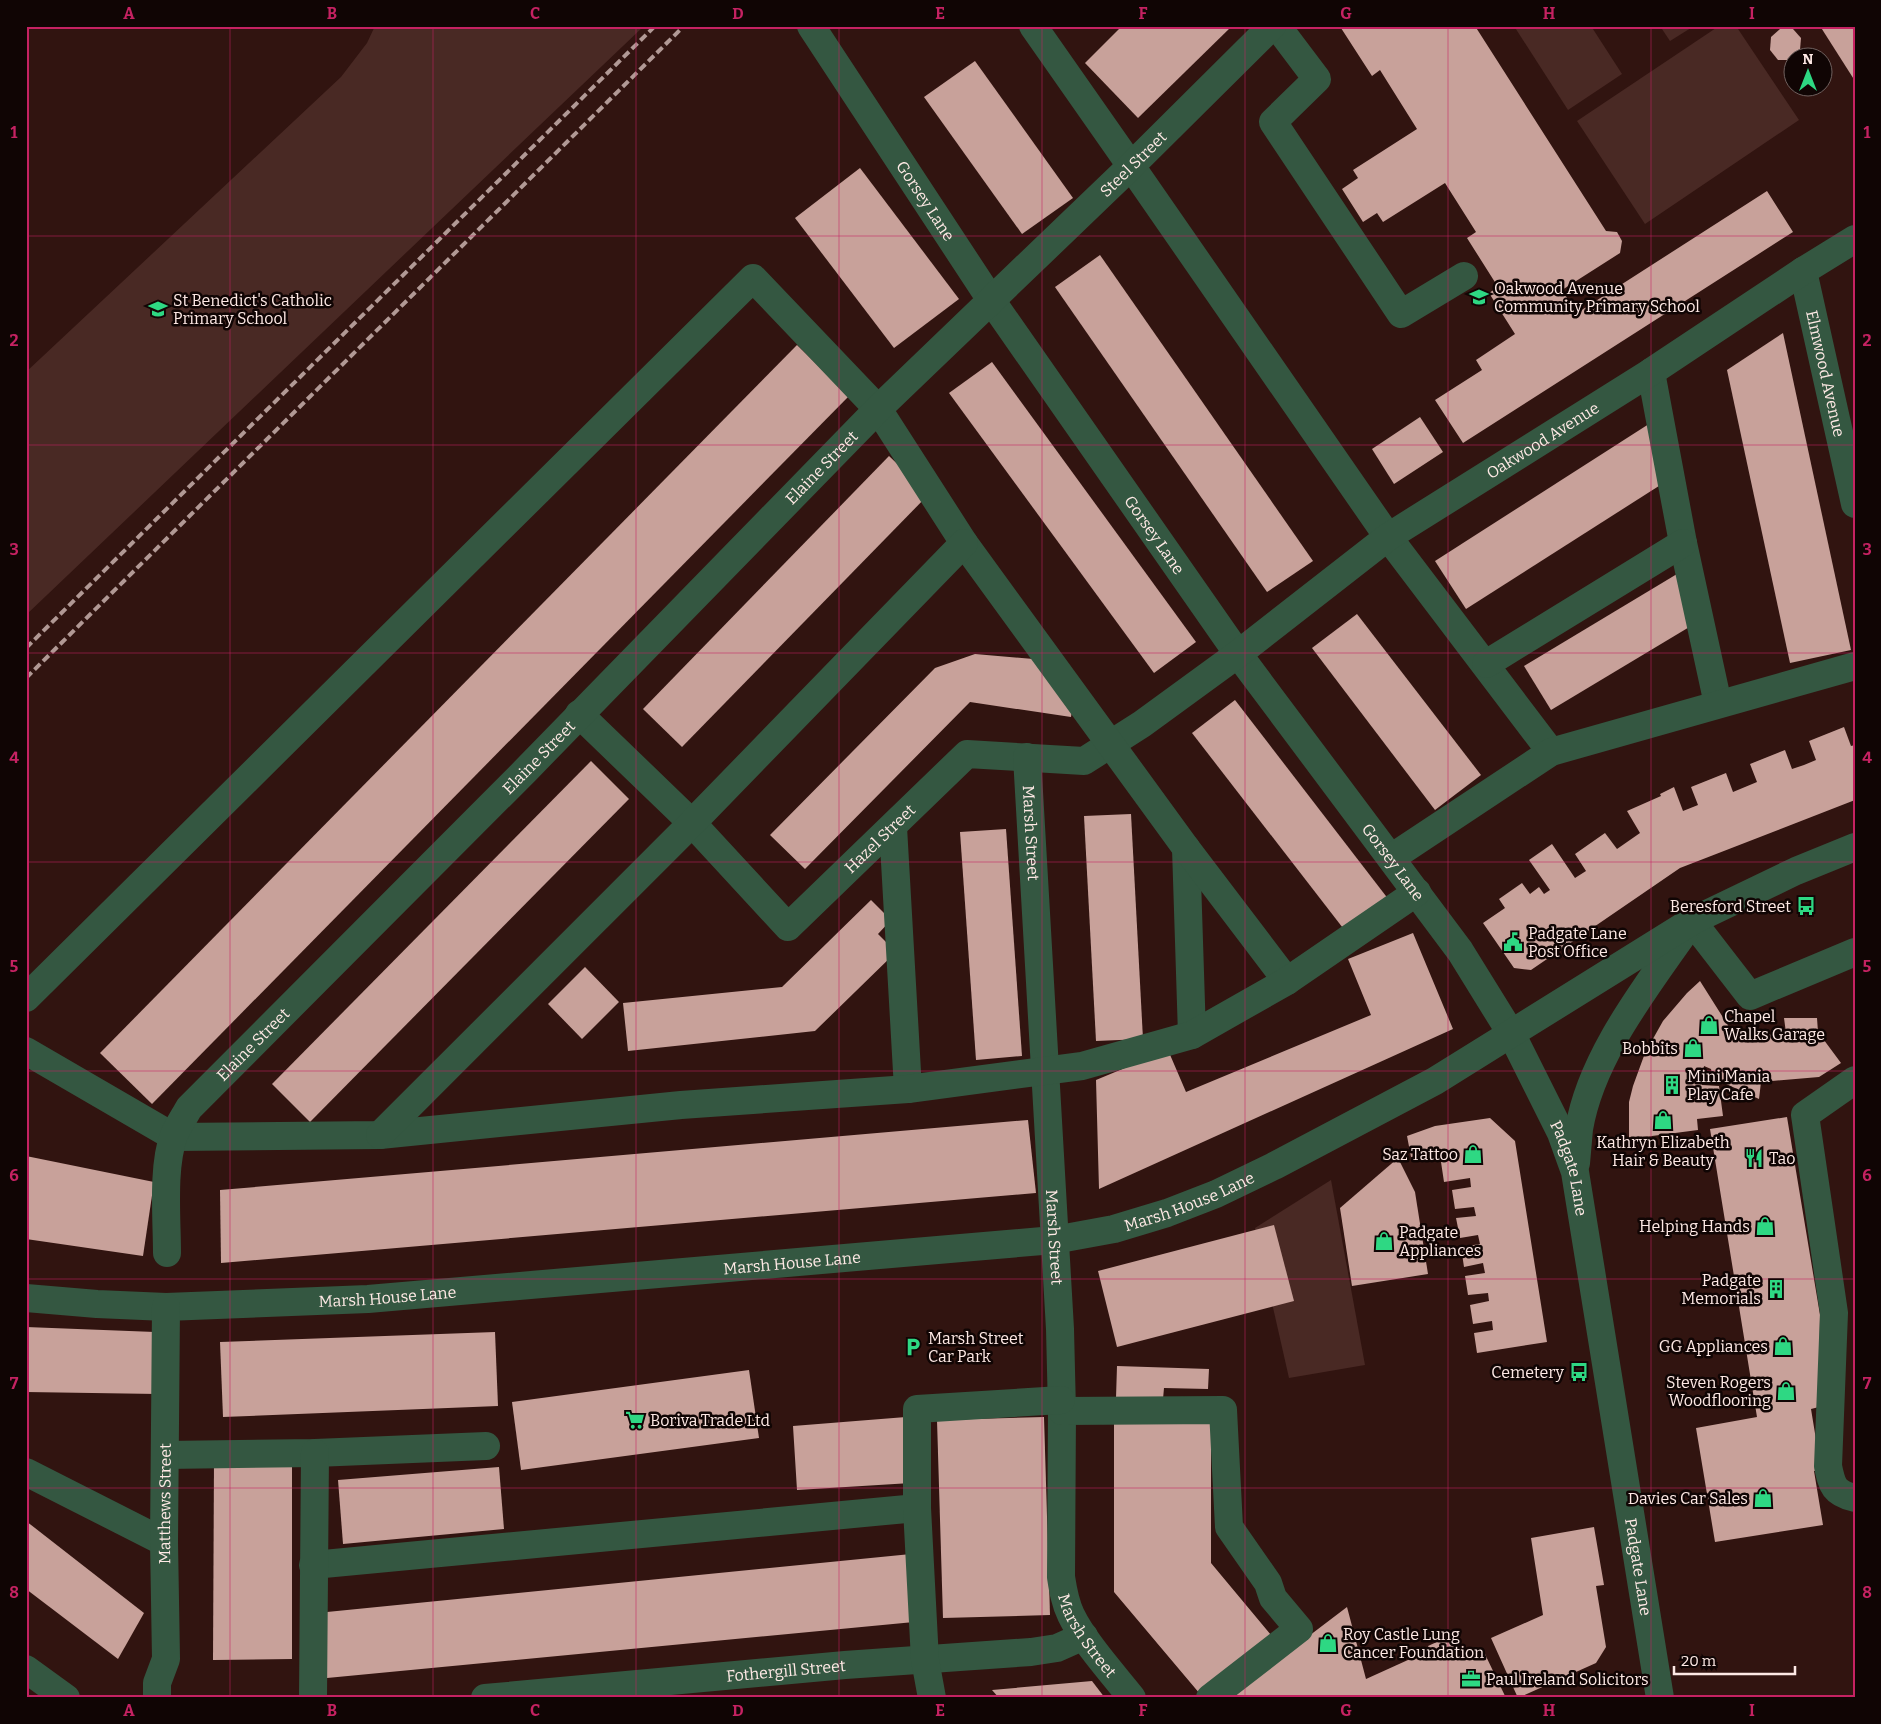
<svg xmlns="http://www.w3.org/2000/svg" width="1881" height="1724" font-family="Bitter,serif">
<rect width="100%" height="100%" fill="#311410"/>
<!-- green -->
<g fill="#492924">
<polygon points="375,26 644,26 26,615 26,372 341,77 367,43"/>
<polygon points="1514,26 1591,26 1622,74 1568,110"/>
<polygon points="1660,26 1694,26 1670,41"/>
<polygon points="1719,26 1736,26 1799,120 1645,224 1577,121"/>
<polygon points="1331,1180 1365,1365 1289,1378 1255,1228"/>
</g>
<!-- building -->
<g fill="#c8a19a">
<polygon points="1122,26 1232,26 1138,118 1085,63"/>
<polygon points="1344,26 1475,26 1606,231 1617,232 1622,241 1620,253 1562,290 1577,313 1767,191 1793,232 1463,443 1435,400 1482,370 1476,360 1515,334 1489,293 1498,287 1467,238 1476,232 1445,183 1383,222 1377,213 1363,222 1342,189 1358,178 1353,170 1417,129 1380,70 1372,76 1341,28"/>
<polygon points="1820,26 1855,26 1855,81"/>
<polygon points="1780,29 1793,29 1801,38 1800,50 1790,60 1778,60 1770,50 1771,37"/>
<polygon points="975,61 1073,198 1022,234 924,97"/>
<polygon points="860,168 959,299 894,348 795,218"/>
<polygon points="1100,255 1313,561 1267,592 1055,287"/>
<polygon points="1783,333 1851,650 1790,663 1727,370"/>
<polygon points="797,345 849,396 152,1104 100,1053"/>
<polygon points="992,362 1196,642 1154,673 949,393"/>
<polygon points="1420,417 1443,452 1394,484 1372,449"/>
<polygon points="1652,422 1662,484 1466,609 1435,561"/>
<polygon points="889,456 929,494 682,747 643,709"/>
<polygon points="1677,574 1691,626 1551,710 1524,666"/>
<polygon points="1357,614 1481,775 1435,810 1312,648"/>
<polygon points="975,654 1045,660 1074,697 1071,717 970,702 805,869 770,835 935,668"/>
<polygon points="1235,700 1389,900 1346,932 1192,733"/>
<polygon points="1844,727 1851,746 1855,745 1855,800 1680,868 1531,970 1514,968 1483,923 1505,908 1499,899 1522,883 1530,894 1539,887 1544,894 1550,890 1529,860 1552,844 1575,878 1586,871 1575,854 1605,833 1617,849 1640,833 1627,811 1661,796 1660,794 1674,787 1683,811 1698,805 1691,787 1726,773 1733,792 1757,782 1750,764 1785,750 1792,769 1804,765 1816,760 1809,741"/>
<polygon points="591,761 629,799 310,1122 272,1084"/>
<polygon points="1131,814 1143,1039 1096,1041 1084,816"/>
<polygon points="1006,829 1022,1056 976,1060 960,832"/>
<polygon points="871,900 891,920 878,934 896,952 815,1031 628,1051 623,1003 782,987"/>
<polygon points="1413,933 1453,1029 1099,1189 1096,1080 1168,1050 1186,1092 1371,1015 1348,959"/>
<polygon points="585,967 619,1002 582,1039 548,1004"/>
<polygon points="1700,981 1736,1038 1786,1033 1784,1018 1817,1018 1818,1032 1841,1063 1819,1077 1761,1082 1759,1099 1713,1078 1711,1069 1704,1066 1702,1085 1719,1086 1723,1116 1697,1119 1698,1130 1629,1139 1629,1102 1633,1086 1645,1053 1663,1021 1687,993"/>
<polygon points="1787,1117 1820,1315 1819,1407 1811,1409 1821,1470 1814,1471 1823,1525 1715,1542 1696,1428 1757,1417 1710,1129"/>
<polygon points="1490,1118 1515,1141 1547,1342 1477,1353 1474,1333 1493,1330 1492,1321 1473,1324 1470,1305 1489,1301 1488,1293 1468,1295 1465,1276 1485,1273 1483,1263 1464,1267 1461,1247 1480,1244 1478,1235 1460,1238 1456,1218 1476,1216 1474,1207 1455,1209 1452,1190 1471,1187 1470,1178 1444,1182 1441,1162 1459,1159 1457,1150 1411,1157 1407,1136 1435,1126"/>
<polygon points="1028,1120 1036,1193 221,1263 220,1190"/>
<polygon points="26,1156 154,1182 143,1256 26,1239"/>
<polygon points="1398,1158 1415,1192 1428,1274 1352,1286 1340,1208"/>
<polygon points="1274,1225 1294,1301 1117,1347 1098,1271"/>
<polygon points="26,1327 155,1332 158,1394 26,1392"/>
<polygon points="495,1332 498,1406 223,1417 220,1342"/>
<polygon points="1117,1366 1209,1369 1208,1389 1164,1388 1163,1399 1116,1398"/>
<polygon points="749,1370 759,1438 521,1470 512,1402"/>
<polygon points="1114,1415 1211,1415 1211,1563 1271,1635 1200,1694 1114,1592"/>
<polygon points="906,1417 911,1483 797,1490 793,1426"/>
<polygon points="1044,1417 1050,1615 943,1618 937,1420"/>
<polygon points="214,1460 292,1460 292,1659 213,1660"/>
<polygon points="499,1467 504,1529 343,1544 338,1480"/>
<polygon points="26,1521 144,1613 118,1659 26,1589"/>
<polygon points="1594,1527 1604,1585 1596,1586 1606,1647 1596,1663 1518,1698 1491,1638 1543,1615 1531,1538"/>
<polygon points="911,1554 914,1622 327,1678 327,1612"/>
<polygon points="1347,1607 1366,1679 1430,1650 1428,1646 1450,1636 1462,1660 1483,1650 1506,1698 1227,1698"/>
<polygon points="1092,1681 1105,1698 999,1698 992,1690"/>
</g>
<g fill="none" stroke-linecap="round" stroke-linejoin="round">
<!-- minor -->
<g stroke="#345741" stroke-width="28">
<path id="s1" d="M811 26 991 300 1238 654 1460 951 1512 1035 1561 1133 1575 1172 1660 1698"/>
<polyline points="1033,26 1131,166 1388,537 1551,752"/>
<polyline points="1277,26 1317,79 1273,122 1401,314 1464,276"/>
<path id="s2" d="M1803 271 1855 504"/>
<polyline points="1651,372 1683,543 1718,704"/>
<polyline points="1486,664 1683,543"/>
<path id="s3" d="M579 714 692 823 788 927 967 754 1084 761 1142 724 1238 654 1388 537 1651 372 1803 271 1855 239"/>
<path id="s4" d="M1027 757 1060 1329 1062 1411 1061 1577C1063 1590 1065 1603 1071 1615 1084 1642 1113 1674 1132 1698"/>
<polyline points="893,827 908,1089"/>
<polyline points="1186,848 1192,1035"/>
<polyline points="1391,858 1551,752 1855,666"/>
<polyline points="1692,921 1750,996 1855,952"/>
<polyline points="26,998 753,278 878,409 964,543 1186,848 1287,981"/>
<polyline points="26,1051 174,1137 380,1135 681,1105 908,1089 1082,1066 1192,1035 1287,981 1417,892"/>
<path d="M1855 1080 1805 1115 1834 1313 1828 1466C1832 1486 1834 1493 1855 1498"/>
<polyline points="380,1135 692,823 964,543"/>
<path d="M1576 1163C1577 1152 1578 1140 1579 1129 1591 1057 1645 989 1686 930"/>
<path id="s5" d="M167 1253C167 1219 162 1167 174 1135 178 1126 184 1117 189 1108L525 771 878 409 1131 166 1272 26"/>
<path id="s6" d="M26 1298 97 1304 166 1307 368 1299 1054 1240 1114 1229 1167 1213 1216 1194 1274 1166 1435 1081 1692 921 1796 871 1855 847"/>
<polyline points="1062,1411 1223,1410 1229,1527 1268,1583 1273,1598 1299,1629 1210,1698"/>
<polyline points="165,1455 315,1453 486,1446"/>
<polyline points="26,1472 164,1542"/>
<polyline points="313,1565 917,1508"/>
<polyline points="26,1669 66,1698"/>
<path id="s7" d="M157 1698V1683L166 1659 164 1542 166 1307"/>
<polyline points="313,1698 315,1453"/>
<path id="s8" d="M485 1698 845 1665 1031 1652 1057 1648 1084 1636"/>
<polyline points="932,1698 925,1660 917,1508 917,1409 1061,1400"/>
</g>
<!-- rail -->
<g stroke="#b19995" stroke-width="4" stroke-dasharray="8 4" stroke-linecap="butt">
<polyline points="26,648 655,26"/>
<polyline points="26,678 684,26"/>
</g>
</g>
<!-- grid -->
<path fill="none" stroke="#c52262" stroke-width="1" stroke-opacity="0.55" d="M230 26V1698M433 26V1698M636 26V1698M839 26V1698M1042 26V1698M1245 26V1698M1448 26V1698M1651 26V1698M26 236H1855M26 445H1855M26 653H1855M26 862H1855M26 1071H1855M26 1279H1855M26 1488H1855"/>
<!-- icons -->
<defs>
<g id="school-bare" transform="scale(1.5)"><path d="M0-5L7-2L0 1L-7-2ZM-4 1L0 2.5L4 1V4Q0 6-4 4Z" fill="#2ed883" stroke="#100504" stroke-width="2.5" paint-order="stroke"/></g>
<g id="bus-bare" transform="scale(1.5)"><path d="M-5-6H5V4H4V6H2V4H-2V6H-4V4H-5ZM-3.5-4V0h7V-4ZM-3.5 1.2v1.5H-2V1.2ZM2 1.2v1.5H3.5V1.2Z" fill="#2ed883" stroke="#100504" stroke-width="2.5" paint-order="stroke"/></g>
<g id="civic-bare" transform="scale(1.5)"><path d="M-.6-6.5H3V-4.5H.6V-3L4-1V1h2V6H-6V1h2V-1L-.6-3ZM-1.2 2.5V6h2.4V2.5Z" fill="#2ed883" stroke="#100504" stroke-width="2.5" paint-order="stroke"/></g>
<g id="shop-bare" transform="scale(1.5)"><path d="M-5-2.5h2.3a2.7 3.5 0 0 1 5.4 0H5L5.5 6h-11ZM-1.5-2.5h3a1.5 2.3 0 0 0-3 0Z" fill="#2ed883" stroke="#100504" stroke-width="2.5" paint-order="stroke"/></g>
<g id="building-bare" transform="scale(1.5)"><path d="M-4-6H4V6H1V3H-1V6H-4ZM-2.5-4.3h1.7v1.8h-1.7ZM.8-4.3h1.7v1.8H.8ZM-2.5-1h1.7V.8h-1.7ZM.8-1h1.7V.8H.8Z" fill="#2ed883" stroke="#100504" stroke-width="2.5" paint-order="stroke"/></g>
<g id="restaurant-bare" transform="scale(1.5)"><path d="M-5-6h1v4h1v-4h1v4h1v-4h1v5L-1.5 .5V6h-2V.5L-5-1ZM5-6V6H3V1.5H1.5Q1.5-4 5-6Z" fill="#2ed883" stroke="#100504" stroke-width="2.5" paint-order="stroke"/></g>
<g id="parking-bare" transform="scale(1.5)"><path d="M-3.5-5.5H1a3.5 3.5 0 0 1 0 7H-1V5.5H-3.5ZM-1-3.4V-.6H.8a1.4 1.4 0 0 0 0-2.8Z" fill="#2ed883" stroke="#100504" stroke-width="2.5" paint-order="stroke"/></g>
<g id="supermarket-bare" transform="scale(1.5)"><path d="M-6-5.5h2.5l.6 2H6L4.5 2H-2.5L-4.4-4H-6ZM-1.5 3.2a1.3 1.3 0 1 0 .1 0ZM3 3.2a1.3 1.3 0 1 0 .1 0Z" fill="#2ed883" stroke="#100504" stroke-width="2.5" paint-order="stroke"/></g>
<g id="office-bare" transform="scale(1.5)"><path d="M-6-3h4V-5.5h4V-3h4V5H-6ZM-1-4.5V-3h2v-1.5ZM-6 0V1H6V0Z" fill="#2ed883" stroke="#100504" stroke-width="2.5" paint-order="stroke"/></g>
</defs>
<g fill-rule="evenodd">
<use href="#school-bare" x="1479" y="297"/>
<use href="#school-bare" x="158" y="309"/>
<use href="#bus-bare" x="1806" y="906"/>
<use href="#civic-bare" x="1513" y="942"/>
<use href="#shop-bare" x="1709" y="1025"/>
<use href="#shop-bare" x="1693" y="1048"/>
<use href="#building-bare" x="1672" y="1085"/>
<use href="#shop-bare" x="1663" y="1120"/>
<use href="#shop-bare" x="1473" y="1154"/>
<use href="#restaurant-bare" x="1754" y="1158"/>
<use href="#shop-bare" x="1765" y="1226"/>
<use href="#shop-bare" x="1384" y="1241"/>
<use href="#building-bare" x="1776" y="1289"/>
<use href="#shop-bare" x="1783" y="1346"/>
<use href="#parking-bare" x="913" y="1347"/>
<use href="#bus-bare" x="1579" y="1372"/>
<use href="#shop-bare" x="1786" y="1391"/>
<use href="#supermarket-bare" x="635" y="1420"/>
<use href="#shop-bare" x="1763" y="1498"/>
<use href="#shop-bare" x="1328" y="1643"/>
<use href="#office-bare" x="1471" y="1679"/>
</g>
<g text-anchor="middle" stroke-width="5" stroke-linejoin="round" paint-order="stroke">
<!-- street labels -->
<g font-size="16" fill="#fee9e5" stroke="#100504">
<text dy="6" stroke="none"><textPath href="#s5" startOffset="1485">Steel Street</textPath></text>
<text dy="6" stroke="none"><textPath href="#s1" startOffset="209">Gorsey Lane</textPath></text>
<text dy="6" stroke="none"><textPath href="#s2" startOffset="105">Elmwood Avenue</textPath></text>
<text dy="6" stroke="none"><textPath href="#s3" startOffset="1225">Oakwood Avenue</textPath></text>
<text dy="6" stroke="none"><textPath href="#s5" startOffset="1050">Elaine Street</textPath></text>
<text dy="6" stroke="none"><textPath href="#s1" startOffset="614">Gorsey Lane</textPath></text>
<text dy="6" stroke="none"><textPath href="#s5" startOffset="645">Elaine Street</textPath></text>
<text dy="6" stroke="none"><textPath href="#s4" startOffset="76">Marsh Street</textPath></text>
<text dy="6" stroke="none"><textPath href="#s3" startOffset="426">Hazel Street</textPath></text>
<text dy="6" stroke="none"><textPath href="#s1" startOffset="1019">Gorsey Lane</textPath></text>
<text dy="6" stroke="none"><textPath href="#s5" startOffset="240">Elaine Street</textPath></text>
<text dy="6" stroke="none"><textPath href="#s1" startOffset="1375">Padgate Lane</textPath></text>
<text dy="6" stroke="none"><textPath href="#s6" startOffset="1172">Marsh House Lane</textPath></text>
<text dy="6" stroke="none"><textPath href="#s4" startOffset="481">Marsh Street</textPath></text>
<text dy="6" stroke="none"><textPath href="#s6" startOffset="768">Marsh House Lane</textPath></text>
<text dy="6" stroke="none"><textPath href="#s6" startOffset="362">Marsh House Lane</textPath></text>
<text dy="6" stroke="none"><textPath href="#s7" startOffset="196">Matthews Street</textPath></text>
<text dy="6" stroke="none"><textPath href="#s1" startOffset="1780">Padgate Lane</textPath></text>
<text dy="6" stroke="none"><textPath href="#s4" startOffset="886">Marsh Street</textPath></text>
<text dy="6" stroke="none"><textPath href="#s8" startOffset="302">Fothergill Street</textPath></text>
</g>
<!-- poi labels -->
<g font-size="16" fill="#fee9e5" stroke="#100504" text-anchor="start">
<text x="1494" y="294">Oakwood Avenue<tspan x="1494" dy="18">Community Primary School</tspan></text>
<text x="173" y="306">St Benedict's Catholic<tspan x="173" dy="18">Primary School</tspan></text>
<text x="1791" y="912" text-anchor="end">Beresford Street</text>
<text x="1528" y="939">Padgate Lane<tspan x="1528" dy="18">Post Office</tspan></text>
<text x="1724" y="1022">Chapel<tspan x="1724" dy="18">Walks Garage</tspan></text>
<text x="1678" y="1054" text-anchor="end">Bobbits</text>
<text x="1687" y="1082">Mini Mania<tspan x="1687" dy="18">Play Cafe</tspan></text>
<text x="1663" y="1148" text-anchor="middle">Kathryn Elizabeth<tspan x="1663" dy="18">Hair &amp; Beauty</tspan></text>
<text x="1458" y="1160" text-anchor="end">Saz Tattoo</text>
<text x="1769" y="1164">Tao</text>
<text x="1750" y="1232" text-anchor="end">Helping Hands</text>
<text x="1399" y="1238">Padgate<tspan x="1399" dy="18">Appliances</tspan></text>
<text x="1761" y="1286" text-anchor="end">Padgate<tspan x="1761" dy="18">Memorials</tspan></text>
<text x="928" y="1344">Marsh Street<tspan x="928" dy="18">Car Park</tspan></text>
<text x="1768" y="1352" text-anchor="end">GG Appliances</text>
<text x="1564" y="1378" text-anchor="end">Cemetery</text>
<text x="1771" y="1388" text-anchor="end">Steven Rogers<tspan x="1771" dy="18">Woodflooring</tspan></text>
<text x="650" y="1426">Boriva Trade Ltd</text>
<text x="1748" y="1504" text-anchor="end">Davies Car Sales</text>
<text x="1343" y="1640">Roy Castle Lung<tspan x="1343" dy="18">Cancer Foundation</tspan></text>
<text x="1486" y="1685">Paul Ireland Solicitors</text>
</g>
</g>
<!-- border -->
<rect width="1881" height="1724" fill="none" stroke="#100504" stroke-width="55"/>
<!-- north arrow -->
<g transform="translate(1808 72)"><circle r="24" fill="#100504" stroke="#6f605e"/>
<path d="M0-4L9 19L0 12L-9 19Z" fill="#2ed883"/>
<text y="-8" font-size="14" font-weight="bold" text-anchor="middle" fill="#fee9e5">N</text>
</g>
<!-- scale -->
<path d="M1674 1666v8h121v-8" fill="none" stroke="#fee9e5" stroke-width="2.5"/>
<text x="1681" y="1666" font-size="15" fill="#fee9e5" stroke="#100504" stroke-width="4" paint-order="stroke">20 m</text>
<rect x="28" y="28" width="1826" height="1668" fill="none" stroke="#c52262" stroke-width="2"/>
<g font-size="16" text-anchor="middle" font-weight="bold" fill="#c52262">
<text x="129" y="19">A</text>
<text x="332" y="19">B</text>
<text x="535" y="19">C</text>
<text x="738" y="19">D</text>
<text x="940" y="19">E</text>
<text x="1143" y="19">F</text>
<text x="1346" y="19">G</text>
<text x="1549" y="19">H</text>
<text x="1752" y="19">I</text>
<text x="14" y="138">1</text>
<text x="1867" y="138">1</text>
<text x="14" y="346">2</text>
<text x="1867" y="346">2</text>
<text x="14" y="555">3</text>
<text x="1867" y="555">3</text>
<text x="14" y="763">4</text>
<text x="1867" y="763">4</text>
<text x="14" y="972">5</text>
<text x="1867" y="972">5</text>
<text x="14" y="1181">6</text>
<text x="1867" y="1181">6</text>
<text x="14" y="1389">7</text>
<text x="1867" y="1389">7</text>
<text x="14" y="1598">8</text>
<text x="1867" y="1598">8</text>
<text x="129" y="1716">A</text>
<text x="332" y="1716">B</text>
<text x="535" y="1716">C</text>
<text x="738" y="1716">D</text>
<text x="940" y="1716">E</text>
<text x="1143" y="1716">F</text>
<text x="1346" y="1716">G</text>
<text x="1549" y="1716">H</text>
<text x="1752" y="1716">I</text>
</g>
</svg>
